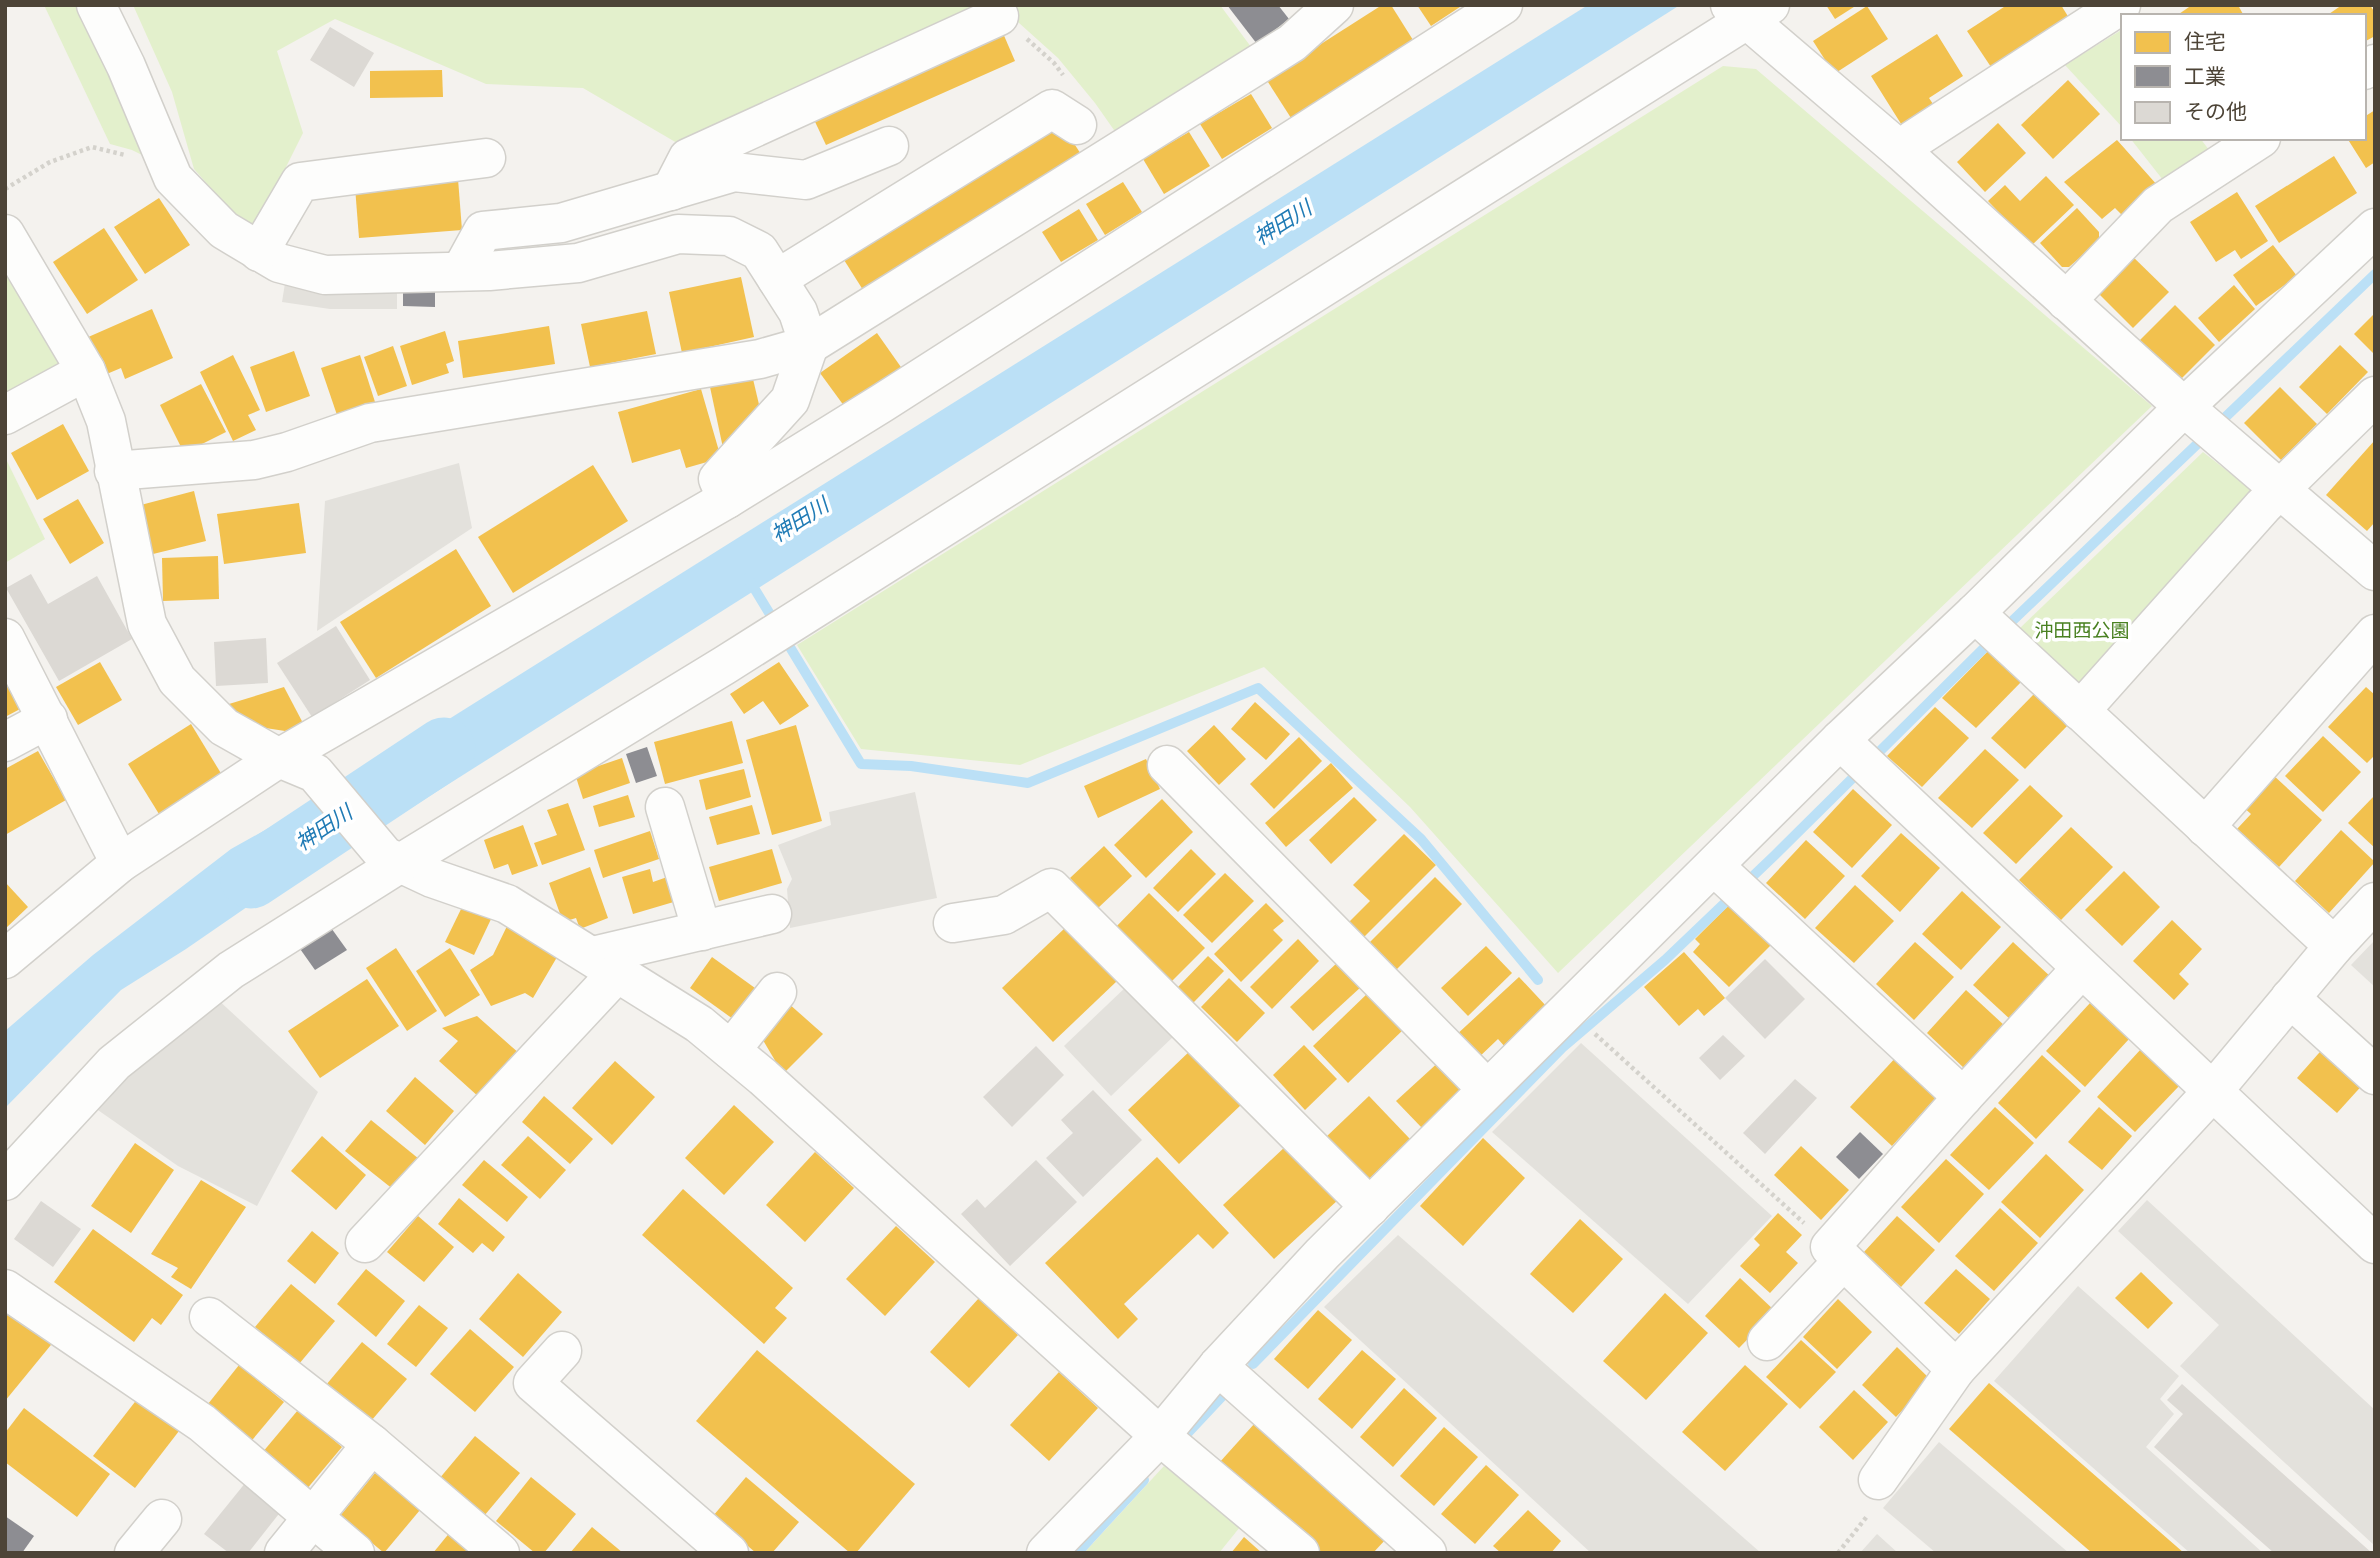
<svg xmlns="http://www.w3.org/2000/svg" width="2380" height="1558" font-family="'Golos Text','Noto Sans JP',sans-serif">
<rect width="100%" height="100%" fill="#f4f2ee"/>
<!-- green -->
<g fill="#e3f0cc">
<polygon points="44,5 82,5 156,162 132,150 110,144"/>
<polygon points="133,5 999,5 689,150 583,88 486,84 335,19 277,51 303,133 252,235 194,169 172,92"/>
<polygon points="999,5 1220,5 1257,55 1121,140 1095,103 1058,58"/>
<polygon points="2123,29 2123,128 2065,65"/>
<polygon points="1723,66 1756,69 2152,406 1558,973 1410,807 1264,667 1020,765 861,749 797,645"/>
<polygon points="2130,138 2200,138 2209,150 2163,180"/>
<polygon points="5,267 66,367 5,402"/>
<polygon points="2203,452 2262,498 2083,695 2018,630"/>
<polygon points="5,457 45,539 5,563"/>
<polygon points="1164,1466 1240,1527 1219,1553 1084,1553"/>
</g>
<!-- parking -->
<g fill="#e3e1dc">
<polygon points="286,277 397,284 397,309 330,309 282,302"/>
<polygon points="459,463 472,528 317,631 325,501"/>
<polygon points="915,792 937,898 790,928 787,889 792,879 778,845 831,825 829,812"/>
<polygon points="2375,940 2375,987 2351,965"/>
<polygon points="1127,986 1175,1035 1111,1096 1064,1046"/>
<polygon points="215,997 318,1092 257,1206 178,1166 95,1108 128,1066"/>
<polygon points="1581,1043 1772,1216 1688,1304 1492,1132"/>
<polygon points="2147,1200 2375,1410 2375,1546 2180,1366 2219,1325 2118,1231"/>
<polygon points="1398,1235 1761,1553 1591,1553 1324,1307"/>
<polygon points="2078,1286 2179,1376 2160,1399 2174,1414 2146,1447 2263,1553 2190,1553 1994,1381"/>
<polygon points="1939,1442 2069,1553 1936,1553 1883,1508"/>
<polygon points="1877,1534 1898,1553 1860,1553"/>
</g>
<!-- water -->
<g fill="#bbe0f6">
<polygon points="1588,5 1680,5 395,818 355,778"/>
<polygon points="301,810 338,844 186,949 121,990 5,1108 5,1031 93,955 231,849"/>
</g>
<!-- homes -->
<g fill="#f2c14e">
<polygon points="1382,5 1391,5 1413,40 1291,118 1266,79"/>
<polygon points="1417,5 1463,5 1431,26"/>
<polygon points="1826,5 1857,5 1835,19"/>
<polygon points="2007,5 2061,5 2069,18 1991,67 1967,31"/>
<polygon points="2192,5 2238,5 2244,16 2176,16"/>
<polygon points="2342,5 2370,5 2375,13 2375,36 2364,42 2364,16 2326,16"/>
<polygon points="1867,6 1888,39 1834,74 1813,41"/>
<polygon points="999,24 1015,61 826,145 809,109"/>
<polygon points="1937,34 1963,76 1929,98 1935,107 1903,127 1871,76"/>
<polygon points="442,70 443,97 370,98 370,71"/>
<polygon points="2068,80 2100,114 2053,159 2021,125"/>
<polygon points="1251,94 1272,128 1222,159 1200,124"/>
<polygon points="2375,110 2375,162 2366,168 2347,138 2364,138 2364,117"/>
<polygon points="1055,114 1086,162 870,301 839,252"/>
<polygon points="1998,123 2026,153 1985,192 1957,162"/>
<polygon points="1189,132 1210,166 1164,194 1143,159"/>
<polygon points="2117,140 2158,186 2127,220 2115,208 2102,219 2064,182"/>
<polygon points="2334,156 2357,193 2279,243 2255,206"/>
<polygon points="2046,176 2074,205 2031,246 1988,201 2005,185 2020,201"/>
<polygon points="458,179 462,230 359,238 355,187"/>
<polygon points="1123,182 1142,212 1105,235 1086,204"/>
<polygon points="2237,192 2268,241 2241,259 2235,250 2216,262 2190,222"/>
<polygon points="159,198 190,245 145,274 114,227"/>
<polygon points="2077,208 2099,232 2099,241 2069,267 2062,267 2040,243"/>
<polygon points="1079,209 1098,240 1061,262 1042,232"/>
<polygon points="104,228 138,280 87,314 53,262"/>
<polygon points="2273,245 2297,276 2256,306 2233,275"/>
<polygon points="2127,251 2169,292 2133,328 2092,287"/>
<polygon points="741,277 754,337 682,353 669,292"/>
<polygon points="2234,285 2255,309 2219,342 2198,318"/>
<polygon points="2175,305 2215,345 2178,382 2138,342"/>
<polygon points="152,309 173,358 125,379 121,368 102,376 86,338"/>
<polygon points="647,311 656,354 590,367 581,324"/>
<polygon points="2375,313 2375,355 2354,334"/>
<polygon points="549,326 555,364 463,378 458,341"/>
<polygon points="445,331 454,361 446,364 449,373 412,385 400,346"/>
<polygon points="877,333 903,370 847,410 820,373"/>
<polygon points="2340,345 2368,372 2327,414 2299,387"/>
<polygon points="393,346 407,386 378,396 364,357"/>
<polygon points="294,351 310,396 266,412 250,367"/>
<polygon points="233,355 260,410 248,415 256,430 233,441 200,372"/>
<polygon points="360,355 375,402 337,415 321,368"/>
<polygon points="753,379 761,413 723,448 710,387"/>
<polygon points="201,384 226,432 184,453 160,405"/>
<polygon points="2280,387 2317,424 2281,460 2244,423"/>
<polygon points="701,389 721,458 686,468 680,449 632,463 618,412"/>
<polygon points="63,424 89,471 37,500 11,453"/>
<polygon points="2375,440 2375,522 2367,531 2326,495"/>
<polygon points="593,465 628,521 513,593 478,537"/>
<polygon points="194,491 206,541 149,555 137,506"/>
<polygon points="78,499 104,543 70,564 43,519"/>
<polygon points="299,503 306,553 224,564 217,514"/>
<polygon points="456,549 491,606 376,678 340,622"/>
<polygon points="218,556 219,599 163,601 162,558"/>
<polygon points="1990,649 2023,680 1976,728 1942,698"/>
<polygon points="100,662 122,700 78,725 56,687"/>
<polygon points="779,662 809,706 780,725 763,701 744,714 730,694"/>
<polygon points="5,675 22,708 5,717"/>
<polygon points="284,687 304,725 285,731 253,726 231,712 229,704"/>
<polygon points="2366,687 2375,695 2375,755 2367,763 2328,727"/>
<polygon points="2038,690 2072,721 2025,769 1991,738"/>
<polygon points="1255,702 1290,734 1266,760 1231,729"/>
<polygon points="1935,707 1969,738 1922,787 1887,756"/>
<polygon points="732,721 743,763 665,784 654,742"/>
<polygon points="191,724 222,775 159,814 128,764"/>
<polygon points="796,725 822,821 772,835 746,740"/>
<polygon points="1214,725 1246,759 1219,785 1187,751"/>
<polygon points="2323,736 2361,772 2323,812 2285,776"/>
<polygon points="1299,737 1322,761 1274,809 1250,784"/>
<polygon points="1985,749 2019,780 1972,828 1938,798"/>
<polygon points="38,751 66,800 5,835 5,769"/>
<polygon points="622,758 630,783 583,799 575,774"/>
<polygon points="1146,759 1160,789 1098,818 1084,786"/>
<polygon points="1331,763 1353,788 1286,847 1265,823"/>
<polygon points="744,769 751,797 706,810 699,780"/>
<polygon points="2272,774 2322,820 2279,867 2237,829 2251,814 2242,806"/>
<polygon points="2030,785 2063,816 2016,864 1983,833"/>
<polygon points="1853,789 1892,825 1852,868 1813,832"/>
<polygon points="628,795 635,817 599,827 593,806"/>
<polygon points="2375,795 2375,848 2348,823"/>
<polygon points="1354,797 1377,820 1331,864 1309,840"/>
<polygon points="1162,799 1193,832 1146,878 1114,845"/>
<polygon points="568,803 585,850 542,865 534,843 557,835 547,810"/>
<polygon points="752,805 760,834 717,845 709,817"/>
<polygon points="523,825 538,866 512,875 508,864 494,869 484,840"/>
<polygon points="2071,827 2113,867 2061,920 2019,880"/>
<polygon points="2341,830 2375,862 2329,913 2295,881"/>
<polygon points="650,831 659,859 603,878 594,850"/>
<polygon points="1901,833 1940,868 1900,912 1861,876"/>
<polygon points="1404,834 1436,865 1359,942 1344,927 1370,901 1353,885"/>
<polygon points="1806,840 1845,876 1805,919 1766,883"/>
<polygon points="1104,846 1132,876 1098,908 1070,878"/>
<polygon points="772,849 782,883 719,901 709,867"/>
<polygon points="1191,849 1216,874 1178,912 1153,888"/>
<polygon points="590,867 608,918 580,929 576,918 563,922 549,883"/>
<polygon points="650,869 653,882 670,876 677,901 633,914 622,877"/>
<polygon points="2124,871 2160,907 2122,946 2085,910"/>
<polygon points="1225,873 1254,901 1212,943 1183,915"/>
<polygon points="1435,877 1462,904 1395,971 1369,943"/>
<polygon points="5,882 28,907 5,929"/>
<polygon points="1855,885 1894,921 1854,963 1815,928"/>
<polygon points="1962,891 2001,927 1961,970 1922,934"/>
<polygon points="1149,893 1205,948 1168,985 1113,930"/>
<polygon points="464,903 492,917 474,955 445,942"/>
<polygon points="1266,903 1284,921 1273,930 1283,940 1241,982 1214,954"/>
<polygon points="1730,904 1771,945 1729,987 1693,952 1700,944 1695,939"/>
<polygon points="2172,920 2202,949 2179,974 2189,984 2174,1000 2133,961"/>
<polygon points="508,924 560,952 533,998 525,993 491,1006 470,970 493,955"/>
<polygon points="1066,927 1117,981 1053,1042 1002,988"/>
<polygon points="1298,939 1319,961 1272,1009 1250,987"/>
<polygon points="1915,942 1954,977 1914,1020 1876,984"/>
<polygon points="2013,942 2052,978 2012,1021 1973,985"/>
<polygon points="1486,946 1512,973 1468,1016 1441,988"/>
<polygon points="396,948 437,1011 407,1031 366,968"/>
<polygon points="450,948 480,995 445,1017 416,971"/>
<polygon points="1684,952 1725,998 1704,1016 1698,1009 1679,1026 1644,987"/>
<polygon points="1208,956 1224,971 1193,1003 1177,988"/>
<polygon points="712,957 755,988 733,1019 690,988"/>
<polygon points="1339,961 1362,986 1313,1031 1290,1007"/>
<polygon points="1519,977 1548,1008 1506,1048 1498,1039 1475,1061 1454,1037"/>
<polygon points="1229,978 1265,1013 1237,1042 1201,1007"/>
<polygon points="367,979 399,1026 320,1078 288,1031"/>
<polygon points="1966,990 2005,1026 1965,1069 1927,1033"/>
<polygon points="1369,992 1405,1028 1348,1083 1313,1046"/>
<polygon points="788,1003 823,1034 783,1074 760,1035"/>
<polygon points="2090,1003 2129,1039 2085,1087 2046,1051"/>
<polygon points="477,1016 520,1054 480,1098 439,1061 458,1041 442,1028"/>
<polygon points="1304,1045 1337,1079 1305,1110 1273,1075"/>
<polygon points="2326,1045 2366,1081 2337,1113 2297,1078"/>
<polygon points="1192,1049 1243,1103 1179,1164 1128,1110"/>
<polygon points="2141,1049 2180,1085 2135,1132 2097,1097"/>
<polygon points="1898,1055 1940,1093 1892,1146 1850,1107"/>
<polygon points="2042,1055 2081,1091 2036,1139 1998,1103"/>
<polygon points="1442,1059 1468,1087 1423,1129 1396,1101"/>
<polygon points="615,1061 655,1097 612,1145 572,1108"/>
<polygon points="415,1077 454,1111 425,1145 386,1111"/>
<polygon points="544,1096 593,1139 570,1164 522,1122"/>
<polygon points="1369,1096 1410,1139 1367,1181 1325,1138"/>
<polygon points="734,1105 774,1142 724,1195 685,1158"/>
<polygon points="1995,1107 2034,1143 1989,1190 1950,1155"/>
<polygon points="2099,1107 2132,1136 2102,1170 2068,1142"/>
<polygon points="371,1120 419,1159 394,1190 345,1151"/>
<polygon points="322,1136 366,1175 336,1210 291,1171"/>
<polygon points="528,1136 566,1170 540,1199 501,1165"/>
<polygon points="1483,1138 1525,1178 1463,1246 1420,1206"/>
<polygon points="135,1143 174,1170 131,1233 91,1206"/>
<polygon points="1287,1145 1339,1199 1274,1259 1223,1205"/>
<polygon points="1801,1146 1849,1190 1821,1220 1774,1175"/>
<polygon points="815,1152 854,1188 805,1242 766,1205"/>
<polygon points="2046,1154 2084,1190 2040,1238 2001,1202"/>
<polygon points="1157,1157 1229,1233 1213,1249 1198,1234 1124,1304 1138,1319 1118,1339 1045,1263"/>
<polygon points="1946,1159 1984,1194 1939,1243 1901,1207"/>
<polygon points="484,1160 528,1197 507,1222 462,1185"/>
<polygon points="201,1180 246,1207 191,1289 171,1277 178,1268 151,1254"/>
<polygon points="683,1189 793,1288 775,1308 787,1318 764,1344 642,1235"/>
<polygon points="459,1198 505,1237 493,1252 482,1243 473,1253 438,1224"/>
<polygon points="2000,1208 2038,1243 1994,1291 1955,1256"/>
<polygon points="1778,1213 1802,1235 1786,1252 1798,1263 1770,1293 1740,1266 1760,1245 1754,1239"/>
<polygon points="418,1216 454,1247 424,1282 387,1252"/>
<polygon points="1897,1216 1935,1250 1901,1287 1864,1252"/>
<polygon points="1580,1219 1623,1259 1573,1313 1530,1274"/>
<polygon points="896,1226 935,1262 885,1316 846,1279"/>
<polygon points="93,1229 183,1295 161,1325 152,1318 134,1342 54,1282"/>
<polygon points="312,1231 339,1253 315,1284 287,1261"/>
<polygon points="366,1269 405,1301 376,1337 337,1304"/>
<polygon points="1956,1269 1990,1299 1959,1334 1924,1303"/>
<polygon points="2141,1272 2173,1303 2148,1329 2115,1298"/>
<polygon points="518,1273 562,1312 523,1357 479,1319"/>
<polygon points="1740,1278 1775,1311 1739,1348 1705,1316"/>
<polygon points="291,1284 335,1321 299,1364 255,1327"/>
<polygon points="1665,1293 1708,1333 1646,1400 1603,1361"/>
<polygon points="979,1298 1018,1335 969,1388 930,1352"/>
<polygon points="1838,1299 1872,1332 1837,1369 1803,1337"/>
<polygon points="419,1305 448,1328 416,1367 387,1344"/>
<polygon points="1318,1310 1352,1340 1308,1389 1274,1359"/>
<polygon points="5,1311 55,1340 5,1401"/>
<polygon points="470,1329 514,1367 475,1412 430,1374"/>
<polygon points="1801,1340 1836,1372 1800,1409 1766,1377"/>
<polygon points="362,1342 407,1379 371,1421 326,1385"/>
<polygon points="1897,1347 1931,1380 1896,1417 1862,1385"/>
<polygon points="757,1350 915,1484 856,1553 850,1553 696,1421"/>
<polygon points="1362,1350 1396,1379 1352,1429 1318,1399"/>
<polygon points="239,1365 284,1402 248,1445 204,1409"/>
<polygon points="1745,1365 1788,1404 1725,1471 1682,1432"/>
<polygon points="1059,1372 1098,1408 1049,1461 1010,1425"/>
<polygon points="1989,1383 2184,1553 2092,1553 1949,1429"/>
<polygon points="1404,1388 1437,1418 1393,1467 1360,1437"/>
<polygon points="1854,1390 1888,1422 1853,1460 1819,1427"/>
<polygon points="138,1398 179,1431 135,1488 93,1456"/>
<polygon points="24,1408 110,1474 77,1517 5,1462 5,1433"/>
<polygon points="298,1410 342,1447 306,1490 262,1453"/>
<polygon points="1255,1423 1386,1539 1373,1553 1321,1553 1219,1463"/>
<polygon points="1444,1427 1478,1457 1434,1506 1400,1476"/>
<polygon points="475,1436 520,1473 484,1516 439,1479"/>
<polygon points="1486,1465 1519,1495 1475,1544 1441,1514"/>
<polygon points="375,1473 420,1510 384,1553 340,1516"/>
<polygon points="531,1477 576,1514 544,1553 535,1553 496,1521"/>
<polygon points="746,1477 799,1522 772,1553 756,1553 713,1516"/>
<polygon points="1528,1510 1561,1541 1551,1553 1501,1553 1493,1546"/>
<polygon points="592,1527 623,1553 570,1553"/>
<polygon points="451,1531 478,1553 433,1553"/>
<polygon points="1244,1537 1262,1553 1231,1553"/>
</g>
<!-- industry -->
<g fill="#8d8d92">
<polygon points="1227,5 1278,5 1289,19 1257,44"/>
<polygon points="403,283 435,283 435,307 403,306"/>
<polygon points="647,747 657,776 636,783 626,754"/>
<polygon points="329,925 347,950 315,970 298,946"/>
<polygon points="1860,1132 1883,1154 1859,1179 1836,1157"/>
<polygon points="5,1516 34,1536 22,1553 5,1553"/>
</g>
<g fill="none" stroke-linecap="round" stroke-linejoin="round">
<!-- stream -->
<g stroke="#bbe0f6" stroke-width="10">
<polyline points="748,578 861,764 911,766 1028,783 1258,688 1421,839 1538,980"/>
<polyline points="1253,1364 1562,1048 1665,960 1775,855 1984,648 2375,274"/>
<polyline points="1181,1440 1226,1392"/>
<polyline points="1077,1553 1144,1480"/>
</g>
<!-- river -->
<polyline stroke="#bbe0f6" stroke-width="63" points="251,877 444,749"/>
</g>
<!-- building -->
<g fill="#dcd9d4">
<polygon points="330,27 374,53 354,87 310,60"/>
<polygon points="31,574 48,604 97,576 132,639 59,681 6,588"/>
<polygon points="336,626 370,680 312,717 277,663"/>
<polygon points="266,638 268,683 216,686 214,642"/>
<polygon points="1765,959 1805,999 1765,1039 1725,998"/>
<polygon points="1723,1035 1745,1056 1720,1080 1699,1058"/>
<polygon points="1036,1046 1064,1075 1012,1127 983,1097"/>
<polygon points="1795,1079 1817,1098 1765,1154 1743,1133"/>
<polygon points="1093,1090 1142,1140 1083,1197 1046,1158 1073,1133 1061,1120"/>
<polygon points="1036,1160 1077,1202 1010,1266 961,1214 977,1199 985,1208"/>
<polygon points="41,1201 81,1229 53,1267 14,1239"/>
<polygon points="2182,1384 2372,1553 2274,1553 2154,1447 2183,1414 2167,1400"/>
<polygon points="246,1482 282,1510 248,1553 229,1553 204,1534"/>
</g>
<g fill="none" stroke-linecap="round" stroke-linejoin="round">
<!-- minor casing -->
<g stroke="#d2d0cb" stroke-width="41">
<g id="minor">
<polyline points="96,5 126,66 173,178 224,230 279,263 325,275 489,271 578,263 678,234 729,236 759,251 798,312 809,345 790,400 718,479 727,499"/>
<polyline points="1730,5 1901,151 2184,407 2375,571"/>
<polyline points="2364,70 2375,64"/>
<polyline points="1901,151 1913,140 2121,5"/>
<polyline points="671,191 688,158 999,16"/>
<polyline points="5,234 86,371 106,421 147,624 177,680 224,727 279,758 315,773 385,856 432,878 507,904 699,1024 763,1077 1160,1436 1300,1553"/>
<polyline points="259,252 300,182 486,158"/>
<polyline points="461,271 483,231 561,223 734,172 806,180 889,146"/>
<polyline points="777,279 1052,109 1077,125"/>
<polyline points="2066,301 2158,205 2261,138"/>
<polyline points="5,415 86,371"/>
<polyline points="114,471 254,460 287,452 370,423 760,359 809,345 1292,43 1334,5"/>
<polyline points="1975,613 2334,946"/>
<polyline points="5,638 120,863"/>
<polyline points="2080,711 2263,506 2375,396"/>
<polyline points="1840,740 2375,1244"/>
<polyline points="5,742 48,719"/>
<polyline points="1167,765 1487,1089"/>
<polyline points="665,807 702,931"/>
<polyline points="2205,827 2375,634"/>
<polyline points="1715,867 1963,1097"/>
<polyline points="953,923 1004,915 1051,888 1370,1207"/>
<polyline points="593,956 772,914"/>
<polyline points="5,959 120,863 279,758 727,499 882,403 1503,5"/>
<polyline points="2290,998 2375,1075"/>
<polyline points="731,1050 777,992"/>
<polyline points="5,1181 114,1063 231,970 399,864 725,665 1770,5"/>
<polyline points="365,1243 618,972"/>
<polyline points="5,1289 202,1423 355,1553"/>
<polyline points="209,1317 372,1444 284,1553"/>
<polyline points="1767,1341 1843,1261"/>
<polyline points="562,1351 533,1383 729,1553"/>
<polyline points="1218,1366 1427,1553"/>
<polyline points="1956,1369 2212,1092 2334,946 2375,902"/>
<polyline points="372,1444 500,1553"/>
<polyline points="1878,1480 1956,1369 1830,1247 1963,1097 2081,969"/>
<polyline points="134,1553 162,1519"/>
<polyline points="1046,1553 1160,1436 1218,1366 1322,1254 1840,740 1975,613 2184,407 2375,228"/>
</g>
</g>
<!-- path -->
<g stroke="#d4d2cc" stroke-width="4.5" stroke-dasharray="3.5 3.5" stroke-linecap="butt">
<polyline points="1027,39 1054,63 1063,75"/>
<polyline points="5,189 50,162 92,147 125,155"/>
<polyline points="1595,1034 1804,1223"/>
<polyline points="1838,1553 1868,1515"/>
</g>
<!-- minor -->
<use href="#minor" stroke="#fdfdfc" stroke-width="38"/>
</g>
<g text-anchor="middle" stroke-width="7" stroke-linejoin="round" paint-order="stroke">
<!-- park labels -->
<g font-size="19" fill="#498121" stroke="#fff">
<text x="2082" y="637">沖田西公園</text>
</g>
<!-- water labels -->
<g font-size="21" font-style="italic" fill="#207bb5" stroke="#fff">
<text transform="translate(1283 223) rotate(-32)" y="7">神田川</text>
<text transform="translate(800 520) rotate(-32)" y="7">神田川</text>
<text transform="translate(324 828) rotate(-34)" y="7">神田川</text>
</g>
</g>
<!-- border -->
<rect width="2380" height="1558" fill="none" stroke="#4d4437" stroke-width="14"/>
<!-- legend -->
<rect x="2121" y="14" width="245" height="126" fill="#ffffff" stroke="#b8b4af" stroke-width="2"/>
<rect x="2135" y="32" width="35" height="21" fill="#f2c14e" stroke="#b8b4af" stroke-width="2"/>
<text x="2184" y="49" font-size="21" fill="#4d4437">住宅</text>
<rect x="2135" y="66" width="35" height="21" fill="#8d8d92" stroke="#b8b4af" stroke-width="2"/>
<text x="2184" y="84" font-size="21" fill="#4d4437">工業</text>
<rect x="2135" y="102" width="35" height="21" fill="#dcd9d4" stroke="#b8b4af" stroke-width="2"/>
<text x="2184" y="119" font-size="21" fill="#4d4437">その他</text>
</svg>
